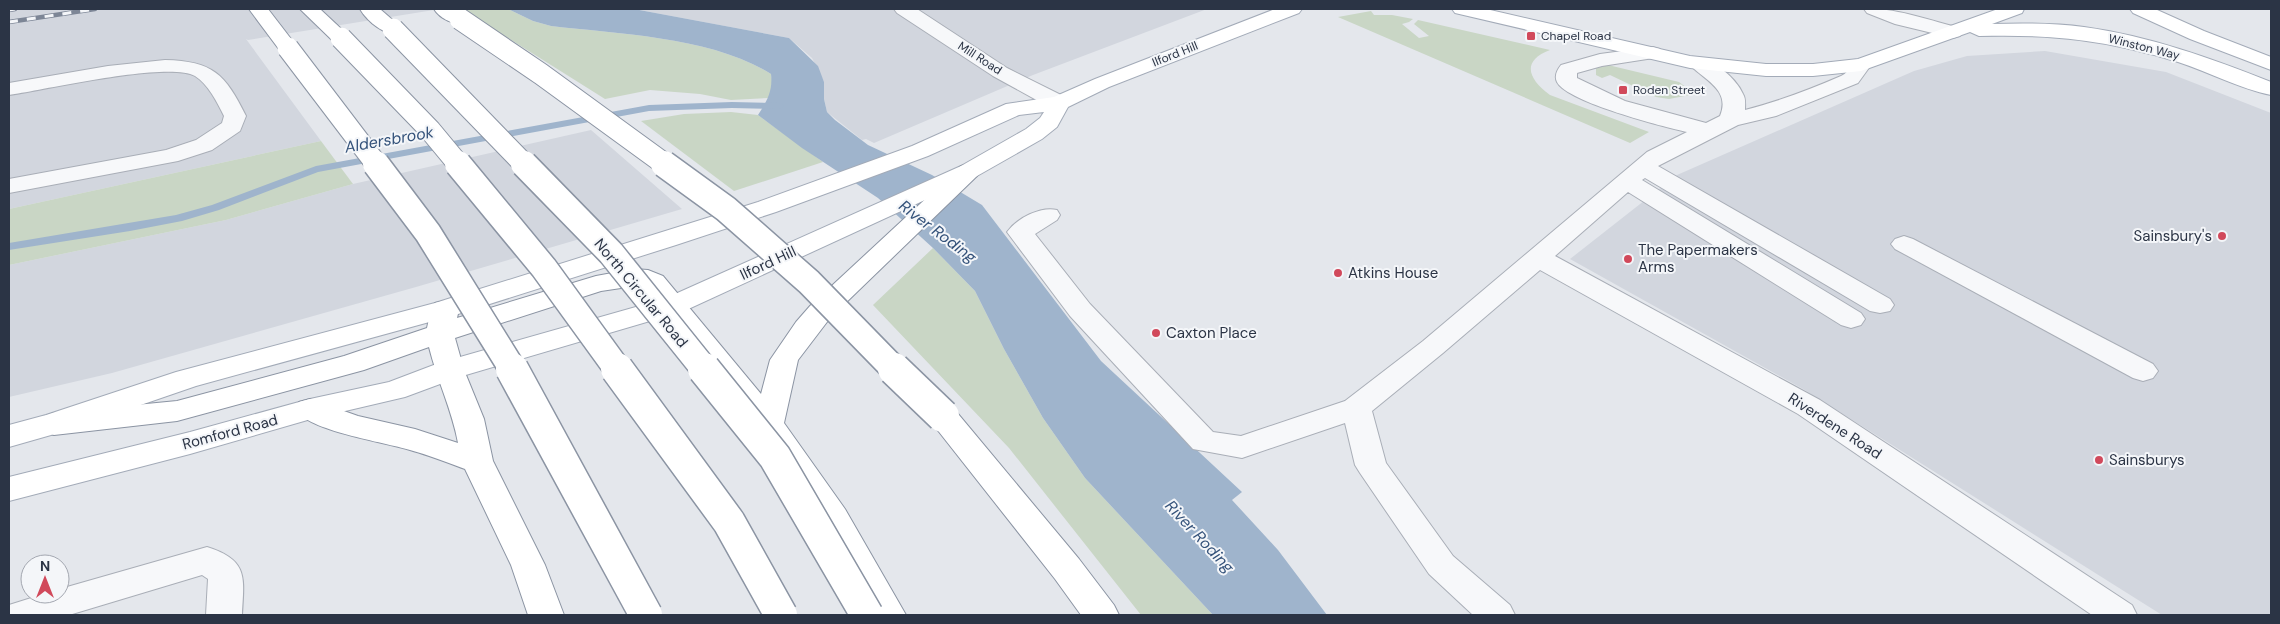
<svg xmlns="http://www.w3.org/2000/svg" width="2280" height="624" font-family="'DM Sans',sans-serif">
<rect width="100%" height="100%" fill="#e4e7ec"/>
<!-- built -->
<g fill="#d2d6de">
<polygon points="9,9 440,9 248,40 246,39 321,141 9,209"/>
<polygon points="634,9 1207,9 1033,75 874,143 866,139 862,140 827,112 824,99 824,82 812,58 789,38"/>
<polygon points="2045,51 2166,72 2271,113 2271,615 2162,615 1803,389 1570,259 1677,175 1914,71 1967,56"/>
<polygon points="591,130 682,209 416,287 112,373 9,397 9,265 226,220 353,184"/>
</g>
<!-- green -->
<g fill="#c9d6c5">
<path d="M462 9H508L533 21 551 26C620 34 712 37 771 74L773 86 769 98 731 100 700 94 650 90 605 99Z"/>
<path d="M1371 11 1374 15H1392L1413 19 1409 22 1402 24 1419 38 1429 36 1414 24 1418 20 1550 50C1521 61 1528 79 1550 95L1649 132 1630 143 1338 17Z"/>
<polygon points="1608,65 1679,82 1695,94 1669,99 1656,97 1610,75 1602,78 1596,75 1596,68"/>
<polygon points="731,112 758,115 823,162 734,191 641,121 684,114"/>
<polygon points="321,141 353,184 226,220 9,265 9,209"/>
<polygon points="933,248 975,291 1004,349 1043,418 1085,478 1213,615 1141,615 1009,448 873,305"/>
</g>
<!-- water -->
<path fill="#9fb4cc" d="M508 9H634L789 38 818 66 824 82V99L827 112 835 120 868 145 932 175 982 205 1101 361 1242 492 1232 500 1278 550 1327 615H1213L1085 478 1043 418 1004 349 975 291 933 248 878 198 802 148 758 115C767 101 773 91 771 74 712 37 620 34 551 26L533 21Z"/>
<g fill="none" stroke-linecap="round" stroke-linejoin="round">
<!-- stream -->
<polygon fill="#9fb4cc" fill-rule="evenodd" points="732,102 779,103 784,106 779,109 732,108 649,111 318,172 219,210 182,221 130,231 9,250 9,243 176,215 212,205 316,166 649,105"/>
<!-- minor casing -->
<g stroke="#a9aeb7" stroke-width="2">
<g id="minor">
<polygon points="894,9 917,9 1007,68 1067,98 1070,103 1067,108 1059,109 1051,108 993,76 897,13"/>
<path d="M1864 9C1894 7 1931 21 1960 28L1963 32 1960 36 1953 38 1895 24 1867 13Z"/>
<path d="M1653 47 1660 49 1663 53 1660 57 1602 66 1577 73V78L1625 101 1706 123 1720 116C1730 92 1709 82 1693 68L1690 64 1693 60C1710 55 1736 78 1743 94 1746 99 1745 104 1745 110 1777 102 1811 89 1841 76 1854 70 1848 56 1868 61L1871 65 1858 83 1776 116 1738 125 1658 166 1890 299 1894 305 1890 311 1880 313 1870 311 1645 178 1642 180 1861 313 1865 319 1861 325 1851 328 1841 325 1628 192 1555 256 1820 400 2132 605 2137 615H2092L1798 414 1540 270 1443 353 1372 411 1386 463 1453 556 1510 605 1515 615H1473L1429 574 1360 473 1355 465 1345 423 1242 458 1193 449 1070 316 1007 232C1017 218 1041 206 1057 210L1060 215 1057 220 1035 234 1090 304 1213 432 1241 436 1345 401 1423 341 1647 152 1687 132C1664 127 1567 102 1557 82 1554 76 1557 70 1561 65L1600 54Z"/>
<path d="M165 60C213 61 225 74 246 116L240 131 212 150 178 161 9 193V179L166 150 196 140 222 123 224 116C217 102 208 84 195 76 168 61 44 90 9 95V83L108 66Z"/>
<polygon points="1904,236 1913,239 2153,364 2158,371 2153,378 2143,381 2133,378 1895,249 1891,244 1895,239"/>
<path d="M207 547C249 560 244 578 242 615H206L208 579 202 575 69 615H9V605L44 594H60V589Z"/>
</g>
</g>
<!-- major casing -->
<g stroke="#a3abb8" stroke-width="2">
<g id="major">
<polygon points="1275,9 1302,9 1299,13 1109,87 1068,107 1057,127 1042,139 977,176 684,311 459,377 405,397 311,419 190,454 9,501 9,477 190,432 310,399 389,382 439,363 664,299 961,166 1026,129 1040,118 1044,112 1019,115 928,156 776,212 676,245 455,315 196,386 65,431 9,447 9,425 46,415 176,372 435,303 758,202 912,146 1006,104 1054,97 1095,79"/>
<path d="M1452 9H1486L1690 56 1766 64H1813L1858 59 1998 9H2024L2022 13 1992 24C2023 23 2054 23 2084 27 2149 36 2211 58 2271 82V95C2240 89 2209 72 2178 62 2108 40 2052 34 1979 36L1970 32 1861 71 1813 76H1766L1690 68 1455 13Z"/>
<polygon points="2130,9 2155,9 2204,31 2271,57 2271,70 2190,39 2133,13"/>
</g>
</g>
<!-- highway casing -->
<g stroke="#8b94a3" stroke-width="2">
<g id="highway">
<polygon points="249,9 268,9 298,48 295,52 288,54 281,52"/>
<polygon points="300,9 320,9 351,38 348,42 341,44 334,42"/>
<path d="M360 9H380L403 29 400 33C385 37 367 21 360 9Z"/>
<path d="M434 9H456L470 19 467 23C455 26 440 19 434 9Z"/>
<path d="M969 164 977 166 981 171 977 176 830 318 798 360 784 423 845 509 906 615H870L821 526 758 431 664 311 641 285 601 291 455 338 464 370 484 419 493 461 545 565 564 615H528L511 565 465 469C446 462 428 455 410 450 384 442 308 431 295 409L299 402 310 399 358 416 415 429 458 443C452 410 437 380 429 347L364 370 177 421 54 435 43 431 39 424 43 417 54 413 177 401 344 356 427 328 431 309 435 303 445 301 455 303 459 309 457 318 596 276 634 269 648 270 663 276 761 394 770 360 796 322 810 306 961 166Z"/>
<polygon points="943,406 954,409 1079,559 1114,605 1119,615 1081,615 1055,579 932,423 928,416 932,409"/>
</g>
</g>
<!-- minor -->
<use href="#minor" fill="#f7f8fa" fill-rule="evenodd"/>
<!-- major -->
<use href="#major" fill="#fff" fill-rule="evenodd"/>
<!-- highway -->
<use href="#highway" fill="#fff" fill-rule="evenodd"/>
<!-- rail casing -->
<g stroke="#7d8696" stroke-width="4.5">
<g id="rail">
<polyline points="9,10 15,9"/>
<polyline points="9,22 95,9"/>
</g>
</g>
<!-- rail -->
<use href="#rail" stroke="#f4f6f9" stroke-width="3" stroke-dasharray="9" stroke-linecap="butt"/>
<!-- highway-bridge-far2 casing -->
<g stroke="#8b94a3" stroke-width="23" stroke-linecap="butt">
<g id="highway-bridge-far2">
<polyline points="460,19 541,74 666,165"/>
<polyline points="393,29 525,165"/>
<polyline points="341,38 430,130 459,165"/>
<polyline points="288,48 377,165"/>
</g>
</g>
<!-- highway-bridge-far1 casing -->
<g stroke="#8b94a3" stroke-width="29" stroke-linecap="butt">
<g id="highway-bridge-far1">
<polyline points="376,164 428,233 513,370"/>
<polyline points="458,164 544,268 618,370"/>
<polyline points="524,164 611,253 705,370"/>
<polyline points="664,164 726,209 809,282 895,370"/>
</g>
</g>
<!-- highway-bridge casing -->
<g stroke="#8b94a3" stroke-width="35" stroke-linecap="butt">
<g id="highway-bridge">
<polyline points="512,369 646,615"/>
<polyline points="617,369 729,522 781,615"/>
<polyline points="704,369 775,457 867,615"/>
<polyline points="894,369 943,416"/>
</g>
</g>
<!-- highway-bridge-far2 -->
<use href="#highway-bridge-far2" stroke="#fff" stroke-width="21"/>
<!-- highway-bridge-far1 -->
<use href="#highway-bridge-far1" stroke="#fff" stroke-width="26"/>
<!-- highway-bridge -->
<use href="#highway-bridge" stroke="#fff" stroke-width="32"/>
</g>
<!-- markers -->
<g fill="#d1495b" stroke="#f4f6f9" stroke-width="2">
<rect x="1526" y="31" width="10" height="10" rx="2.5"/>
<rect x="1618" y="85" width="10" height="10" rx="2.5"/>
<circle cx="2222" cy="236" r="5"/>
<circle cx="1628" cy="259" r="5"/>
<circle cx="1338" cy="273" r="5"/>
<circle cx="1156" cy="333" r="5"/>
<circle cx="2099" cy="460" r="5"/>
</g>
<g text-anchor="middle" stroke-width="4" stroke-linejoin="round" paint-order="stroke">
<!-- far-poi labels -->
<g font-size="12" fill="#2b3445" stroke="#f4f6f9" text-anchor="start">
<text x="1541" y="40">Chapel Road</text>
<text x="1633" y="94">Roden Street</text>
</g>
<!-- far-street labels -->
<g font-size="12" fill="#2b3445" stroke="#f4f6f9">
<text transform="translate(2144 47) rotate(14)" y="4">Winston Way</text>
<text transform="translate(1175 54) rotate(-22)" y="4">Ilford Hill</text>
<text transform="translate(980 58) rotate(33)" y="4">Mill Road</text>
</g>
<!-- poi labels -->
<g font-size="15" fill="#2b3445" stroke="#f4f6f9" text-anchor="start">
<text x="2212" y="241" text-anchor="end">Sainsbury's</text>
<text x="1638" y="255">The Papermakers<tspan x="1638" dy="17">Arms</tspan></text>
<text x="1348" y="278">Atkins House</text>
<text x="1166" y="338">Caxton Place</text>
<text x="2109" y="465">Sainsburys</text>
</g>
<!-- street labels -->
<g font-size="15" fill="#2b3445" stroke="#f4f6f9">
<text transform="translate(768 263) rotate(-25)" y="5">Ilford Hill</text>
<text transform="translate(641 293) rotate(50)" y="5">North Circular Road</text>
<text transform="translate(1835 426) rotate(33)" y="5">Riverdene Road</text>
<text transform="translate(230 432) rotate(-15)" y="5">Romford Road</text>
</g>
<!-- water labels -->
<g font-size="16" font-style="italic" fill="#34527a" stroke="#f4f6f9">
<text transform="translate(389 139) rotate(-10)" y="6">Aldersbrook</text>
<text transform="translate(938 231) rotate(37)" y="6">River Roding</text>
<text transform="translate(1200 536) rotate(47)" y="6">River Roding</text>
</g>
</g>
<!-- border -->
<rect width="2280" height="624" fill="none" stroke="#2b3445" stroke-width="20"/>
<!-- north arrow -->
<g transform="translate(45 579)"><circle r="24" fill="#f4f6f9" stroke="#a4a8b1"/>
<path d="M0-4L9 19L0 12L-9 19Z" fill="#d1495b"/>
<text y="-8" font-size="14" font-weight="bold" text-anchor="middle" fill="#2b3445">N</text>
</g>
</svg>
